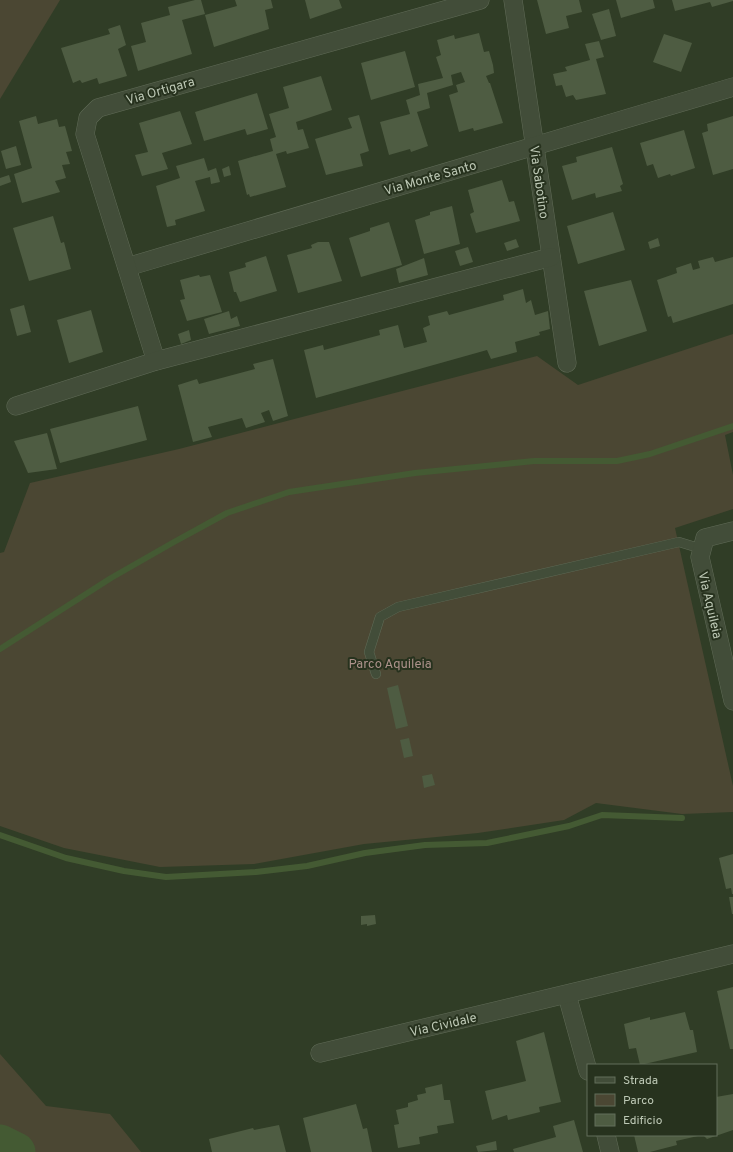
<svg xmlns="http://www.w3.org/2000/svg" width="733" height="1152" font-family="Overpass,sans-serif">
<rect width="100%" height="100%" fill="#303d26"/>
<!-- green -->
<g fill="#4b4733">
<polygon points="0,0 60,0 0,99"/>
<polygon points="733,334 733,432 725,435 733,475 733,509 675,528 733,786 733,812 682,814 596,803 564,820 478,833 364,844 254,864 160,867 64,848 0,826 0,553 4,552 30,483 179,449 537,356 578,385"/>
<polygon points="0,1054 46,1106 110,1114 141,1152 0,1152"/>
</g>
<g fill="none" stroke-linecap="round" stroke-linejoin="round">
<!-- stream -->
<g stroke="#445a33" stroke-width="6">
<polyline points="0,649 111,578 174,542 227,513 289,492 415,473 534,461 617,461 650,454 733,426"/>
<polyline points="0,835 66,858 124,871 166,877 256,872 307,866 365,853 425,845 487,843 569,826 602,815 682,818"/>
</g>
<!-- river -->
<polyline stroke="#445a33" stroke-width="39" points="0,1144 16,1152"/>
</g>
<!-- building -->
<g fill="#4e5c42">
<polygon points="195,0 201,0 205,14 182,20 192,54 138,71 131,46 146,42 141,23 170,15 168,7"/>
<polygon points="235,0 271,0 273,8 265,10 269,29 214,47 205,15 237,6"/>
<polygon points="305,0 339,0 342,8 310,19"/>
<polygon points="537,0 579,0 582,12 566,16 569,28 546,34"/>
<polygon points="616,0 653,0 655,8 621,18"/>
<polygon points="672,0 733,0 733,1 712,7 710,2 675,11"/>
<polygon points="609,9 616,36 601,40 592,14"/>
<polygon points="120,25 126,45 118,49 127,76 99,84 97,78 82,83 80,80 73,83 61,48 110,34 108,29"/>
<polygon points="479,33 484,52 489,51 493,65 494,73 486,76 489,83 490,83 503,123 474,131 473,128 459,132 449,95 458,92 456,85 465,82 461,72 451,75 453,85 427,93 430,108 417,112 428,146 411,152 410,149 389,155 380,122 410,114 406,100 420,95 418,84 443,78 436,57 441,55 437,40 454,35 455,39"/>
<polygon points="664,34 692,43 681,72 653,62"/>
<polygon points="599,41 604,57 596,59 606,94 576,100 573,95 566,97 562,85 556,86 553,74 567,71 565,67 590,60 585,44"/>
<polygon points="405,51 415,87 371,100 361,63"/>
<polygon points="321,76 332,110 296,122 298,130 303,129 309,148 287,154 286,151 276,154 286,187 250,197 249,194 247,195 238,161 273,151 270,139 276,137 269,114 289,108 283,87"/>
<polygon points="257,93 268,129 247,135 245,129 204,141 195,112"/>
<polygon points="180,111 192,144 162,153 168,169 142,176 135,155 148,152 139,123"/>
<polygon points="359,115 369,151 360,154 363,166 326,175 315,139 352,128 348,118"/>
<polygon points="36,116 38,124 57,119 59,127 65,126 72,151 66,152 70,164 62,165 66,178 55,181 60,192 22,203 14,174 32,168 19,121"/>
<polygon points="733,116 733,169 713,175 702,133 708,131 707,124"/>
<polygon points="684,130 695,168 671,176 670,174 658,178 653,164 647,166 640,143"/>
<polygon points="16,146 21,165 6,169 1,151"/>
<polygon points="612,147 623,184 620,186 622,191 596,198 595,193 572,200 562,166 577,162 576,157"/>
<polygon points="204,158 208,171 216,168 220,182 211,184 210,177 195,181 205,211 175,220 176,225 167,227 156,186 180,178 176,166"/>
<polygon points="229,166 231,175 224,177 222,169"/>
<polygon points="9,175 11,182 0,186 0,178"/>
<polygon points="502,180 509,202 514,201 520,221 476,233 470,214 474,212 468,190"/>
<polygon points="452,206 460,244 424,254 415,220 430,215 430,212"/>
<polygon points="613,212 625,250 578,264 567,226"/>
<polygon points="53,216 61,243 64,242 71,269 29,281 13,228"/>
<polygon points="389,222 402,265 361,277 349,238 370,231 370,228"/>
<polygon points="658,238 660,246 650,249 648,242"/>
<polygon points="516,239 519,247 507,251 504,243"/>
<polygon points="318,242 329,242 342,281 298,293 287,255 312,248 311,245"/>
<polygon points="468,247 473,262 460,266 455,251"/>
<polygon points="266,256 277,291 240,302 236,292 234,292 229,272 246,267 245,263"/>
<polygon points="713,257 715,262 733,257 733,304 673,323 671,316 668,317 657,280 677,273 676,268 691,263 693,270 700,268 698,261"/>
<polygon points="424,258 428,275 399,283 396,269"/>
<polygon points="199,275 200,277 210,275 222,312 187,321 180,300 185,299 180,280"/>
<polygon points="631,280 647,331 599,346 584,291"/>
<polygon points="523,289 526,303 531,300 535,315 548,311 550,329 539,332 540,335 515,342 517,352 491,359 487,350 316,398 304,350 323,345 324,350 380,335 379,330 398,325 404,348 427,342 423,328 430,325 428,316 447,311 449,315 504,300 503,295"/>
<polygon points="24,305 31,332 17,336 10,309"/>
<polygon points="91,310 103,352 69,363 57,320"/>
<polygon points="229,311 231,319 237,316 240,326 209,334 204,319"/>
<polygon points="189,330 191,340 181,344 178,334"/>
<polygon points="273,359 288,416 273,421 269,410 261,413 265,422 246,428 242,418 208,427 212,437 193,442 178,385 197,379 199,384 255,369 253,364"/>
<polygon points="138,406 147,440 60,463 50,429"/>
<polygon points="47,433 57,469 28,473 14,441"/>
<polygon points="398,685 408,726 396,729 387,688"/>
<polygon points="409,738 413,756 404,758 400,740"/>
<polygon points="432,774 435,785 424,788 422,776"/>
<polygon points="733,854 733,894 732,894 731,888 726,889 719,858"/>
<polygon points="729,897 733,897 733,914 732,914"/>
<polygon points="375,915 376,924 367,926 367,924 361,925 361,916"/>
<polygon points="733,987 733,1049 730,1049 717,991"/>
<polygon points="685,1012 690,1030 693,1030 697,1052 640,1065 636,1048 629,1049 624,1024 650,1017 650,1020"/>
<polygon points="544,1032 561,1102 539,1107 540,1112 508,1120 507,1115 492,1120 485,1091 526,1081 516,1041"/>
<polygon points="442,1084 444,1100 450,1100 454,1123 437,1126 438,1133 419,1137 420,1144 398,1148 394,1125 399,1124 396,1110 408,1107 408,1103 418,1100 417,1095 426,1093 425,1088"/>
<polygon points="733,1094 733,1130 707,1139 703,1135 716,1135 716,1097"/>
<polygon points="356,1104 363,1129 367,1128 372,1152 311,1152 303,1118"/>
<polygon points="574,1120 583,1152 514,1152 513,1149 556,1137 553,1126"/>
<polygon points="279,1125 286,1152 212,1152 209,1139 253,1128 254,1130"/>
<polygon points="634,1135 698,1135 698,1136 676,1141 677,1145 650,1152 638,1152"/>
<polygon points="496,1141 497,1150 478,1152 476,1146"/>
</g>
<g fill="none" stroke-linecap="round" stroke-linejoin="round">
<!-- service casing -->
<g stroke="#606b57" stroke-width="10">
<polyline id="service" points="376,674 369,652 380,617 398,607 679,542 702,549"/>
</g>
<!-- minor casing -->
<g stroke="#606b57" stroke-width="19">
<g id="minor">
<polyline points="513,0 567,363"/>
<polyline points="127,267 733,87"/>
<polyline points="156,361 85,134 88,118 98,108 480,0"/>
<polyline points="16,406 156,361 551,257"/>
<polyline points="733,531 705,538 700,557 733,701"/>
<polyline points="567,995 588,1071"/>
<polyline points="320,1053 733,954"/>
<polyline points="606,1135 610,1152"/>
</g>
</g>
<!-- service -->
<use href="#service" stroke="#424d39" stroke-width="9"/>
<!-- minor -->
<use href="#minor" stroke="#424d39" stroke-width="18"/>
</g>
<g text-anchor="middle" stroke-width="4" stroke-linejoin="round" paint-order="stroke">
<!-- street labels -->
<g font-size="13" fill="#bdc8b5" stroke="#27321e">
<text transform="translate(160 90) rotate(-16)" y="5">Via Ortigara</text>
<text transform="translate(430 177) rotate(-16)" y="5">Via Monte Santo</text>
<text transform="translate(540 182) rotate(82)" y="5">Via Sabotino</text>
<text transform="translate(711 605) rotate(77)" y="5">Via Aquileia</text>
<text transform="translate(443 1024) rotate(-13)" y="5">Via Cividale</text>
</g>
<!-- park labels -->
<g font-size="13" fill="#ad928b" stroke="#27321e">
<text x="390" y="668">Parco Aquileia</text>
</g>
</g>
<!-- legend -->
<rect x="587" y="1064" width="130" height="72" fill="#27321e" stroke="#636e5a"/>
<rect x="595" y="1077" width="20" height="6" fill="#424d39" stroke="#636e5a"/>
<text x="623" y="1084" font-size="12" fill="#bdc8b5">Strada</text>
<rect x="595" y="1094" width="20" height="12" fill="#4b4733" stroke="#636e5a"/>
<text x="623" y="1104" font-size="12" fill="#bdc8b5">Parco</text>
<rect x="595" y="1114" width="20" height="12" fill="#4e5c42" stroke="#636e5a"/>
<text x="623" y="1124" font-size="12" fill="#bdc8b5">Edificio</text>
</svg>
